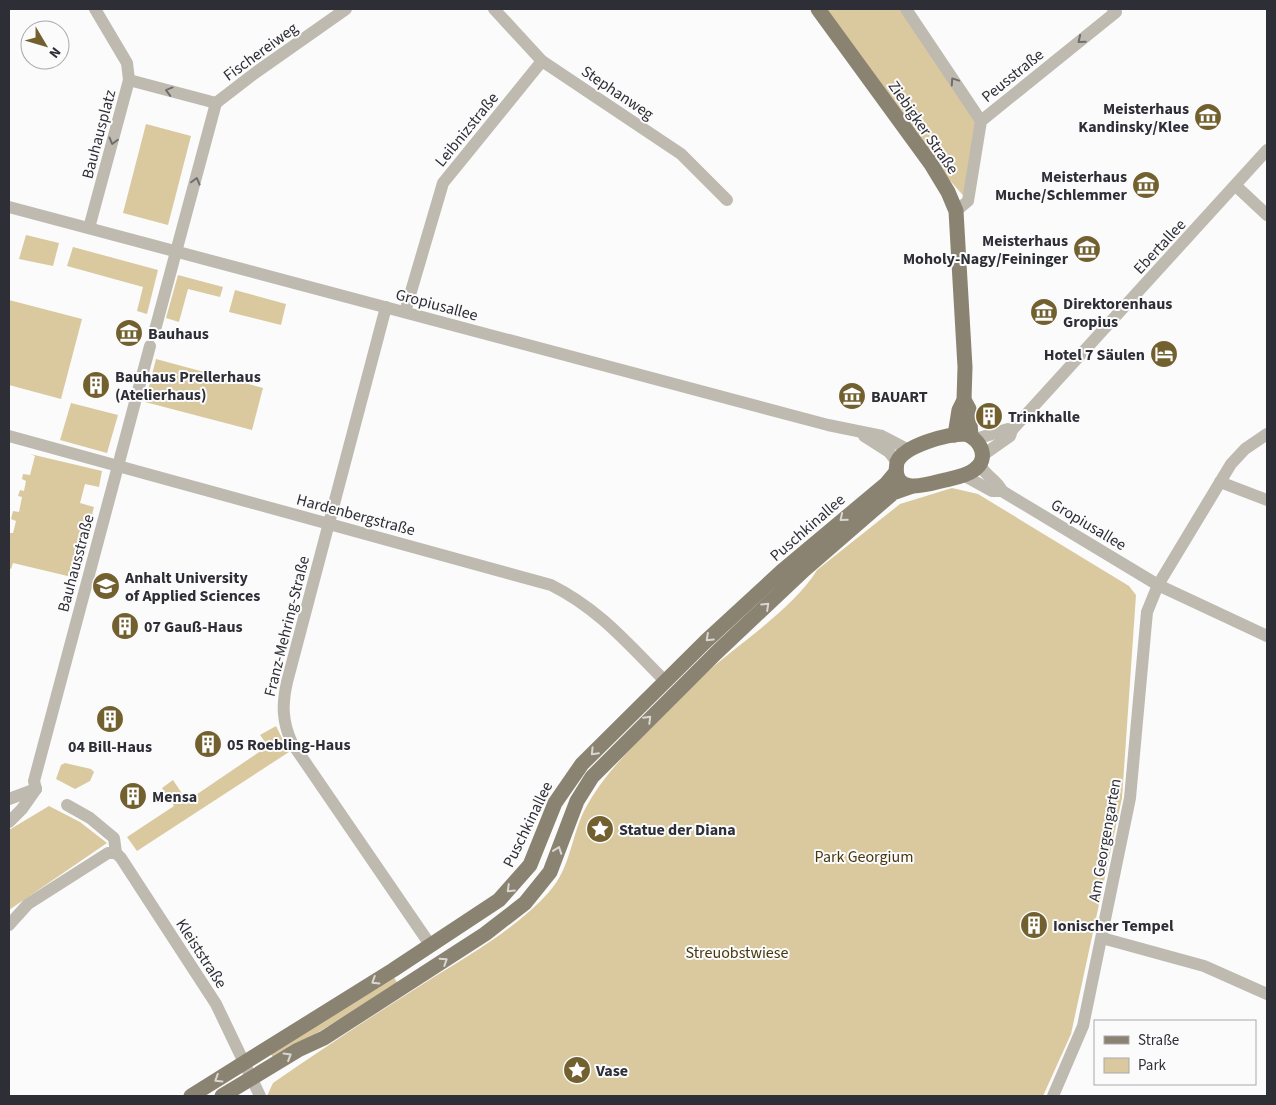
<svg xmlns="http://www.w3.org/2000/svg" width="1276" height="1105" font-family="'Source Sans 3',sans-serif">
<rect width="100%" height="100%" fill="#fbfbfb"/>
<!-- green -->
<g fill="#dac99f">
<polygon points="818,9 906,9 981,121 968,201 909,134"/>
<polygon points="146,124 191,136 168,225 123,213"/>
<polygon points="26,235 59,243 53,266 19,259"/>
<polygon points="73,247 158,270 147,314 137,311 143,287 67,266"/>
<polygon points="178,275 223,287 220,297 188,289 179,322 166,318"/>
<polygon points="235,290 286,304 281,325 229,312"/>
<polygon points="9,300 82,319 61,399 9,385"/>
<polygon points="156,359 263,388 252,430 145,402"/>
<polygon points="71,403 118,415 107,453 60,440"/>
<polygon points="30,454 102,471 99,487 85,484 80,503 94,507 76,578 13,563 11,569 9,568 9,533 13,533 16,521 11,519 13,511 19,512 22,497 18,496 20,490 24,491 26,481 22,479 23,474 30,475 35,456"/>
<path d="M952 488 978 494 1129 586 1136 595 1122 798 1071 1034 1043 1096H267L273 1083C322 1049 372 1016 423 984 467 956 515 930 549 892 570 869 571 838 584 811 602 776 631 748 659 720 677 702 695 682 714 666 746 639 796 605 817 570L900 504Z"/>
<polygon points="276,726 289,752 137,851 127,837 174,806 162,788 173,780 187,801 268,746 260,735"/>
<polygon points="65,763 91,769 94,772 90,781 75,789 56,779 61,765"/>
<polygon points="49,806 80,822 107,843 9,910 9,830"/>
<polygon points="393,976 398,984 274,1059 270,1053"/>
</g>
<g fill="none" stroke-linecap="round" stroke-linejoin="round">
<!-- minor -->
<g stroke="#bebab0" stroke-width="12">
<polyline points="95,9 127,63 129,80"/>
<polyline points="494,9 542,61 681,154 727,200"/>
<polyline points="906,9 981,121"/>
<polyline points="216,103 255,73 346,9"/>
<polyline points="1236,186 1267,215"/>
<polyline points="9,207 828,425 882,436 907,449"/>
<polyline points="956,211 968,201 981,121 1116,12 1113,9"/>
<polyline points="89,228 129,80 216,103"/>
<path d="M386 307 287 682C282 704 282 722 292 743L431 946"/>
<polyline points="405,312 443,183 542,61"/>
<polyline points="155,330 216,103"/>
<path d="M9 436 551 585C599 609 627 643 664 680"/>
<polyline points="864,436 889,452 897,462"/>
<polyline points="976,439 1008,429 1012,430"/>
<polyline points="983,455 1010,436 1012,430 1267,150"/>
<path d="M980 464C984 476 997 479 1002 491"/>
<polyline points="963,475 992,491 1002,491 1158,585 1267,636"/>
<polyline points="1220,482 1267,500"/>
<polyline points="36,789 34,781 150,346"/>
<polyline points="9,799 36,789"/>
<polyline points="67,805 90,818 114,838 116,853"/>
<polyline points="9,822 22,809 36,789"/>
<polyline points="116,853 121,858 216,1004 260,1096"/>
<polyline points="9,925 28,904 108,853 116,853"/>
<polyline points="1102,938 1204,966 1267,994"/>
<polyline points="1053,1096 1083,1026 1130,798 1147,612 1158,585 1231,464 1245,449 1267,434"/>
</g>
<!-- major -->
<g stroke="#8b8372" stroke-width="15">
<polyline points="818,9 931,164 948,192 956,211 965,367 964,400 959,410 955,435"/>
<polyline points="964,400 969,409 971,436"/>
<path d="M966 434C981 440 990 459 974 470 966 476 954 478 945 480 926 485 891 497 897 462 905 445 947 434 966 434Z"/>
<polyline points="191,1096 393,970 499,900 530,865 555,803 582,764 706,641 782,571 886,484 896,472"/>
<polyline points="222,1096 298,1050 324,1038 485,934 525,903 550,872 577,801 592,777 716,653 804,570 893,493 910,487"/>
</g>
</g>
<!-- one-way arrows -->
<defs><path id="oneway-chevron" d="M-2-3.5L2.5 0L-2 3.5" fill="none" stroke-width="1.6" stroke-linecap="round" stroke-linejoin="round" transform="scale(1.25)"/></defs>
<g stroke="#6f6d6d">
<use href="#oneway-chevron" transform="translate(1081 40) rotate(141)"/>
<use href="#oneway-chevron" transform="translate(954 81) rotate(-124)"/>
<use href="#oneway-chevron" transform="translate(169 91) rotate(-165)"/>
<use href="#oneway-chevron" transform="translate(113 141) rotate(105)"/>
<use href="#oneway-chevron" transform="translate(196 181) rotate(-75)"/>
</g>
<g stroke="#d9d7d2">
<use href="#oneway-chevron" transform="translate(843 518) rotate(140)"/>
<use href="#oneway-chevron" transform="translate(766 606) rotate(-43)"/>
<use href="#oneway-chevron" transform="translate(709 638) rotate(137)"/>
<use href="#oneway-chevron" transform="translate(648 719) rotate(-45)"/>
<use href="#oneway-chevron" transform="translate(594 752) rotate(134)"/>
<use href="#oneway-chevron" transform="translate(558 850) rotate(-70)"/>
<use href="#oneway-chevron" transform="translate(510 889) rotate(136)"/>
<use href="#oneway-chevron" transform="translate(444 961) rotate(-33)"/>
<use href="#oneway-chevron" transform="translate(375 981) rotate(148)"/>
<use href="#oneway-chevron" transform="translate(288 1056) rotate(-31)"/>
<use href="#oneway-chevron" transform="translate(218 1079) rotate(148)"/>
</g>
<!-- icons -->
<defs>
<g id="museum-disc" transform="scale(1.4375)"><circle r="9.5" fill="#73602f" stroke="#fbfbfb"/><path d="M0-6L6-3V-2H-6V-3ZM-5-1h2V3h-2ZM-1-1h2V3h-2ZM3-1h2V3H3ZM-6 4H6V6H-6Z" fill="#fff"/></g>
<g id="hotel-disc" transform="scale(1.4375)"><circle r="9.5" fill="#73602f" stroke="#fbfbfb"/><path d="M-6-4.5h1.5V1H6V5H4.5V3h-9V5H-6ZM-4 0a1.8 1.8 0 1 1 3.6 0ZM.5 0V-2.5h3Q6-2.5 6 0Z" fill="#fff"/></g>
<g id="building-disc" transform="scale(1.4375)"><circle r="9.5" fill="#73602f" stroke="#fbfbfb"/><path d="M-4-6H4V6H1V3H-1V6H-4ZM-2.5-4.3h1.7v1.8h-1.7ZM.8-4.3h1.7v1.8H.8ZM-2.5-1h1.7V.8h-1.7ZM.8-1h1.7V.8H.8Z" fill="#fff"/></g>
<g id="university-disc" transform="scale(1.4375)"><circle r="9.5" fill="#73602f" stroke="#fbfbfb"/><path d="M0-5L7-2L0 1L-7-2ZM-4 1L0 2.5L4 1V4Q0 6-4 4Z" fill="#fff"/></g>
<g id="sight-disc" transform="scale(1.4375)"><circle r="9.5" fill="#73602f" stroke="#fbfbfb"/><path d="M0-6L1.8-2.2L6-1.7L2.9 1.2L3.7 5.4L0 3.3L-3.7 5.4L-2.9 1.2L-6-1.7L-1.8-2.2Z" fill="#fff"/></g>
</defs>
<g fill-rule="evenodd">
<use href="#museum-disc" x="1208" y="117"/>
<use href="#museum-disc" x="1146" y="185"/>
<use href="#museum-disc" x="1087" y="249"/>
<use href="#museum-disc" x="1044" y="312"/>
<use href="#museum-disc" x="129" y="333"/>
<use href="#hotel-disc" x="1164" y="354"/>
<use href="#building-disc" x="96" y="385"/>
<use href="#museum-disc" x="852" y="396"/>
<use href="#building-disc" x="989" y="416"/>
<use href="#university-disc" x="106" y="586"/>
<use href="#building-disc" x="125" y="626"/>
<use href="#building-disc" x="110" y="719"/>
<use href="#building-disc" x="208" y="744"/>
<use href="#building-disc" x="133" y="796"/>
<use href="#sight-disc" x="600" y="829"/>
<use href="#building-disc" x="1034" y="925"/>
<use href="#sight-disc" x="577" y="1070"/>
</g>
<g text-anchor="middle" stroke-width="4" stroke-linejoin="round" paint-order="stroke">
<!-- street labels -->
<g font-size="16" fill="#2e2e37" stroke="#fbfbfb">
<text transform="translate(260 51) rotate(-36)" y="6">Fischereiweg</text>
<text transform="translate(1012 75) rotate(-39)" y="6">Peusstraße</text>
<text transform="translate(618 92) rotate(34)" y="6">Stephanweg</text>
<text transform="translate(924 127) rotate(55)" y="6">Ziebigker Straße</text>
<text transform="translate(466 129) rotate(-51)" y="6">Leibnizstraße</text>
<text transform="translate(98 134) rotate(-75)" y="6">Bauhausplatz</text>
<text transform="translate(1159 246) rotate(-47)" y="6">Ebertallee</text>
<text transform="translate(437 304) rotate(15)" y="6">Gropiusallee</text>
<text transform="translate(356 514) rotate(15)" y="6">Hardenbergstraße</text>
<text transform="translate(1089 524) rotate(31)" y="6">Gropiusallee</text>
<text transform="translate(807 527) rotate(-41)" y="6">Puschkinallee</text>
<text transform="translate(75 563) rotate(-75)" y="6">Bauhausstraße</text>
<text transform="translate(286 626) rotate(-76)" y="6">Franz-Mehring-Straße</text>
<text transform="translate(527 824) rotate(-64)" y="6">Puschkinallee</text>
<text transform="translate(1104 840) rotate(-80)" y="6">Am Georgengarten</text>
<text transform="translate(202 953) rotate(57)" y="6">Kleiststraße</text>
</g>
<!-- poi labels -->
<g font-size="16" font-weight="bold" fill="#2e2e37" stroke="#fbfbfb" text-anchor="start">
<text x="1189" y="114" text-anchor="end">Meisterhaus<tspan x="1189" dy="18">Kandinsky/Klee</tspan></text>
<text x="1127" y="182" text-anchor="end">Meisterhaus<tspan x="1127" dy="18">Muche/Schlemmer</tspan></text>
<text x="1068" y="246" text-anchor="end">Meisterhaus<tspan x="1068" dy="18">Moholy-Nagy/Feininger</tspan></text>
<text x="1063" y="309">Direktorenhaus<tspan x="1063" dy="18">Gropius</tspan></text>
<text x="148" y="339">Bauhaus</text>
<text x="1145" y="360" text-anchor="end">Hotel 7 Säulen</text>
<text x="115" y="382">Bauhaus Prellerhaus<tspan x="115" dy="18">(Atelierhaus)</tspan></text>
<text x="871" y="402">BAUART</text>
<text x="1008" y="422">Trinkhalle</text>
<text x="125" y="583">Anhalt University<tspan x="125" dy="18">of Applied Sciences</tspan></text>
<text x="144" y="632">07 Gauß-Haus</text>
<text x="227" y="750">05 Roebling-Haus</text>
<text x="110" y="752" text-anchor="middle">04 Bill-Haus</text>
<text x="152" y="802">Mensa</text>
<text x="619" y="835">Statue der Diana</text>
<text x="1053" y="931">Ionischer Tempel</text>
<text x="596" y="1076">Vase</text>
</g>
<!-- park labels -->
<g font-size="16" fill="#48380f" stroke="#fbfbfb">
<text x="864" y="862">Park Georgium</text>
<text x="737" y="958">Streuobstwiese</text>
</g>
</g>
<!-- border -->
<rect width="1276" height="1105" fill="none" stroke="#2e2e37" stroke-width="20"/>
<!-- legend -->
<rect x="1094" y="1020" width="162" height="65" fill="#fbfbfb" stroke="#a9a9ad"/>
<rect x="1104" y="1036" width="25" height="8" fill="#8b8372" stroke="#a9a9ad"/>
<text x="1138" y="1045" font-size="15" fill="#2e2e37">Straße</text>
<rect x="1104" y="1058" width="25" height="15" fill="#dac99f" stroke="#a9a9ad"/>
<text x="1138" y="1070" font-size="15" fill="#2e2e37">Park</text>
<!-- north arrow -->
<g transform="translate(45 45) rotate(128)"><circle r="24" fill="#fbfbfb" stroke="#a9a9ad"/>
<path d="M0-4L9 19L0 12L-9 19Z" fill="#73602f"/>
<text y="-8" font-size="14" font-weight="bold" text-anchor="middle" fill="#2e2e37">N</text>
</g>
</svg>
